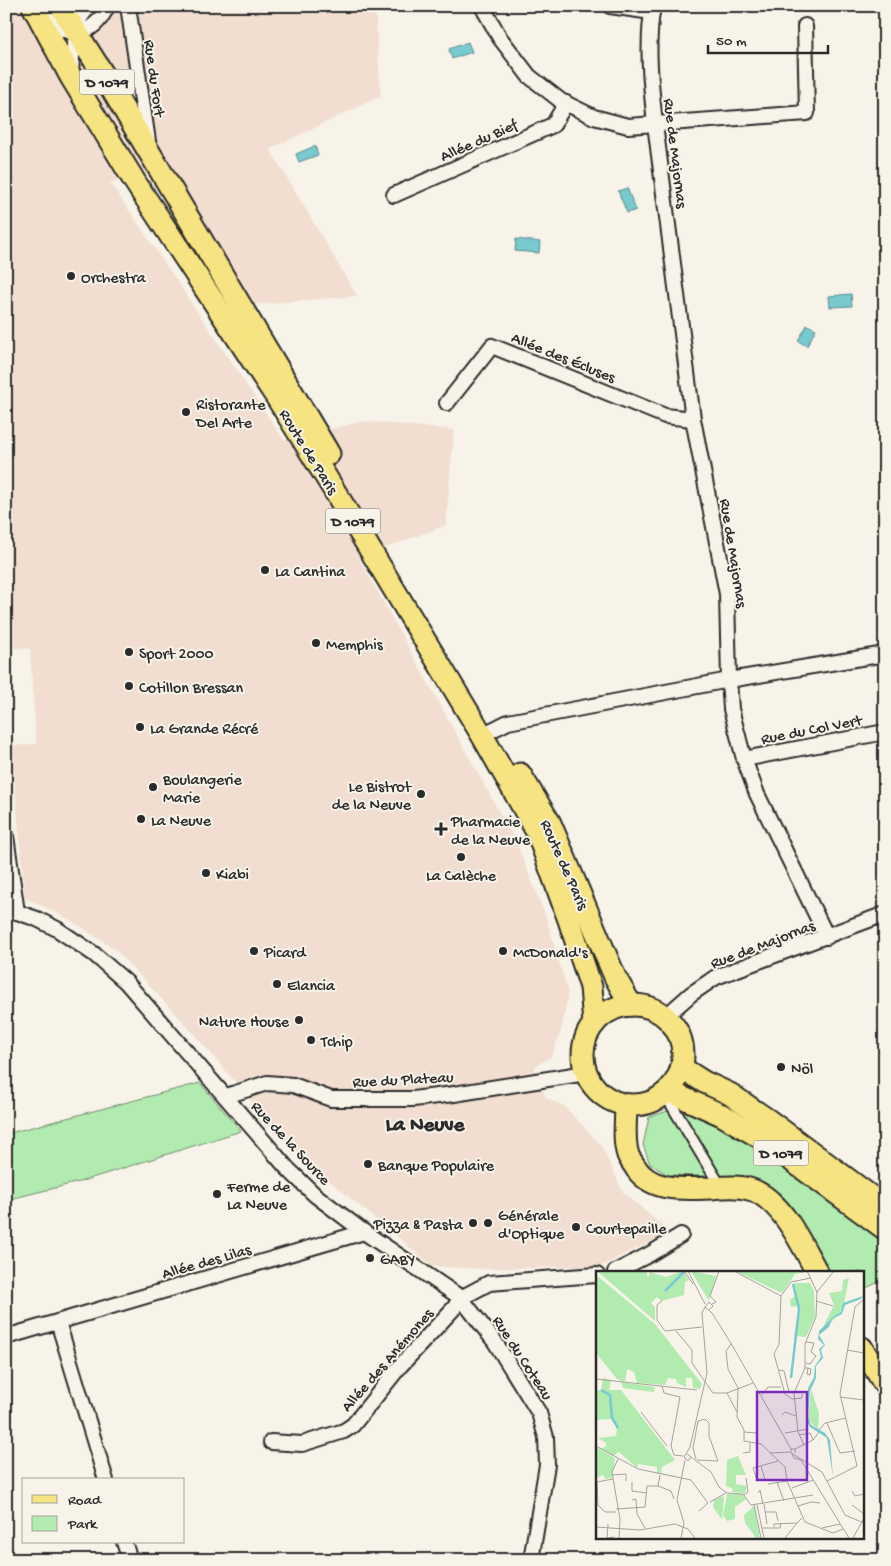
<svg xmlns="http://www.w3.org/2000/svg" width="891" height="1566" font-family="'Gochi Hand',sans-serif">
<rect width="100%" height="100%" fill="#f7f3e8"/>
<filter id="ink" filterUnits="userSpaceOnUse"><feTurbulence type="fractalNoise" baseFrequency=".02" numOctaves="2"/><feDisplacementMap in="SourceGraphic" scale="10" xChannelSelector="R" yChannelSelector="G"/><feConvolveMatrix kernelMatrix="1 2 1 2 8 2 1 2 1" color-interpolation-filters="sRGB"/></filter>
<g filter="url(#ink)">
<!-- built -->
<polygon fill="#f1ded1" points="6,6 375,6 381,96 270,149 357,296 251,305 169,171 110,182 284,440 364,421 454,430 446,525 359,558 517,844 546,917 568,993 562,1028 551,1057 534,1067 546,1098 564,1106 601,1145 623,1192 670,1232 601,1266 480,1269 432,1266 298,1155 187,1026 115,949 65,917 25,898 11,746 36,744 30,649 6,647"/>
<!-- green -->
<g fill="#b2ebb0" stroke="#6e8b6e">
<polygon points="200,1083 241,1131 79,1182 6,1200 6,1134"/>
<polygon points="680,1107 726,1123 885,1235 885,1279 862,1290 862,1272 828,1272 810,1238 782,1197 758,1182 728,1177 668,1175 650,1164 643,1145 649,1117"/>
</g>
<!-- water -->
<g fill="#79cacf" stroke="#5a8a8d">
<polygon points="468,42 472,52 452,59 449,49"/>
<polygon points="315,146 318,155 299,162 296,154"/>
<polygon points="627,188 636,210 627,213 618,191"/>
<polygon points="516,239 540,242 539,253 515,251"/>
<polygon points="851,294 852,306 830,307 829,296"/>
<polygon points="807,325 816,329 807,346 798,341"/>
</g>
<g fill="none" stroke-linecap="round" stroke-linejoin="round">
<!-- pedestrian casing -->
<g stroke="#2b2b2b" stroke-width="14">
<polyline id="pedestrian" points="665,1094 721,1187"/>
</g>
<!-- minor casing -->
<g stroke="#2b2b2b" stroke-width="18">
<g id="minor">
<polyline points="128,6 148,141"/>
<polyline points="482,6 500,38 529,76 561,101 594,117 628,126 807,113 805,26"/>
<polyline points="610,6 652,12"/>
<path d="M653 6C646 45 651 85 655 124L693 419 727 594 729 680 731 709 744 759 757 794 827 937"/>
<path d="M45 11C62 41 94 39 107 6"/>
<polyline points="71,74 72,56 80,18 89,6"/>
<polyline points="394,195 553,125 566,103"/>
<polyline points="447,403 492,346 665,416 693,419"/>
<polyline points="492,730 508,722 729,680 885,654"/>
<polyline points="744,759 885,732"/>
<polyline points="6,836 17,912"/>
<polyline points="6,910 17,912 37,919 57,929 94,954 126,982 287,1168 315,1195 364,1232 461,1298 495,1342 539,1413 546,1437 547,1465 531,1560"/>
<polyline points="665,1017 691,994 716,977 885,914"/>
<polyline points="226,1096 267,1083 293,1085 331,1099 413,1099 454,1094 586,1073"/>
<polyline points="615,1272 650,1254 681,1235"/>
<polyline points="58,1322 106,1480"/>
<polyline points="6,1337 364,1232"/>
<polyline points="271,1442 302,1444 344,1431 353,1425 401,1365 454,1308 461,1298 489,1283 597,1275"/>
<polyline points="124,1542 130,1560"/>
</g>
</g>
<!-- primary casing -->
<g stroke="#2b2b2b" stroke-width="25">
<g id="primary">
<polyline points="33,6 71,77 135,182 277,398 334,490 482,735 537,832 569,920 591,987 594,1024"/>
<polyline points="60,6 98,66 329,454"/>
<polyline points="520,774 550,823 615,977 631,1005"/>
<circle cx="633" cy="1055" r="50"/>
<polyline points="682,1068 704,1082 730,1094 768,1120 885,1207"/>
<polyline points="668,1091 722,1115 761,1138 885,1229"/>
<path d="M626 1105C626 1121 623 1140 628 1155 629 1158 632 1162 634 1165 649 1192 682 1189 710 1188 724 1187 742 1185 755 1191 784 1204 802 1246 817 1272"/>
<polyline points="862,1348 885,1385"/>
</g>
</g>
<!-- pedestrian -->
<use href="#pedestrian" stroke="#f7f3e8" stroke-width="10"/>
<!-- minor -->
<use href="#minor" stroke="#f7f3e8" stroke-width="14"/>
<!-- primary -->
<use href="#primary" stroke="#f6e381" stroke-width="21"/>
</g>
</g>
<!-- markers -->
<g fill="#2b2b2b" stroke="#f7f3e8" stroke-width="2">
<circle cx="71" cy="276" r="5"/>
<circle cx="186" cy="412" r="5"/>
<circle cx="265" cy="570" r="5"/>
<circle cx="316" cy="643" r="5"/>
<circle cx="129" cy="652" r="5"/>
<circle cx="129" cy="686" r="5"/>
<circle cx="140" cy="727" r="5"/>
<circle cx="153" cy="787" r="5"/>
<circle cx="421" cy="794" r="5"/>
<circle cx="141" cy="819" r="5"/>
<path d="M438.5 821.5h5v5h5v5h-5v5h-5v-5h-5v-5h5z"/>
<circle cx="461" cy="857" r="5"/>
<circle cx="206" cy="873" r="5"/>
<circle cx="254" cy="951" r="5"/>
<circle cx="503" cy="951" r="5"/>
<circle cx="277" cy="984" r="5"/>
<circle cx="299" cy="1020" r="5"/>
<circle cx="311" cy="1040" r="5"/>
<circle cx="781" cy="1067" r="5"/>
<circle cx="368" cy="1164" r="5"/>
<circle cx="217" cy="1194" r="5"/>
<circle cx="473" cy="1223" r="5"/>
<circle cx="488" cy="1223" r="5"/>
<circle cx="576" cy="1227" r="5"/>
<circle cx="370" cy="1258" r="5"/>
</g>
<g text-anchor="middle" stroke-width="4" stroke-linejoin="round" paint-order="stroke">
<!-- shield labels -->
<g fill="#f7f3e8" stroke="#686764" stroke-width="1">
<rect x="79.5" y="69.5" width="55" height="25" rx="4"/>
<rect x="325.5" y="508.5" width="55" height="25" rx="4"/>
<rect x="753.5" y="1140.5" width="55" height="25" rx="4"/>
</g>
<g font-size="15" font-weight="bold" fill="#2b2b2b">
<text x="107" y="87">D 1079</text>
<text x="353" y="526">D 1079</text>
<text x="781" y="1158">D 1079</text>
</g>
<!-- street labels -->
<g font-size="16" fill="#2b2b2b" stroke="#f7f3e8">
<text transform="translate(156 78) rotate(82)" y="6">Rue du Fort</text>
<text transform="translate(478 139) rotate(-24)" y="6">Allée du Bief</text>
<text transform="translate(677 153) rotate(83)" y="6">Rue de Majornas</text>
<text transform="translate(564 356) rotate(22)" y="6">Allée des Écluses</text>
<text transform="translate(310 451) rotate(58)" y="6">Route de Paris</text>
<text transform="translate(735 553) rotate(81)" y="6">Rue de Majornas</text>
<text transform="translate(811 728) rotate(-11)" y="6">Rue du Col Vert</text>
<text transform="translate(566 864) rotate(66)" y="6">Route de Paris</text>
<text transform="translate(762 943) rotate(-21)" y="6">Rue de Majornas</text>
<text transform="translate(403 1078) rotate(-3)" y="6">Rue du Plateau</text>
<text transform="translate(292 1142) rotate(47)" y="6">Rue de la Source</text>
<text transform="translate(206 1260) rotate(-16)" y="6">Allée des Lilas</text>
<text transform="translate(524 1357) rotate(57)" y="6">Rue du Coteau</text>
<text transform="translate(386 1359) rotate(-49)" y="6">Allée des Anémones</text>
</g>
<!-- poi labels -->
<g font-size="16" fill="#2b2b2b" stroke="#f7f3e8" text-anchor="start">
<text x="81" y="282">Orchestra</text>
<text x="196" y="409">Ristorante<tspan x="196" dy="18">Del Arte</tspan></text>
<text x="275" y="576">La Cantina</text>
<text x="326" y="649">Memphis</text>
<text x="139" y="658">Sport 2000</text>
<text x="139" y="692">Cotillon Bressan</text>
<text x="150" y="733">La Grande Récré</text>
<text x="163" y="784">Boulangerie<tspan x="163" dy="18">Marie</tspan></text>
<text x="411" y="791" text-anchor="end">Le Bistrot<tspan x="411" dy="18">de la Neuve</tspan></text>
<text x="151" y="825">La Neuve</text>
<text x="451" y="826">Pharmacie<tspan x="451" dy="18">de la Neuve</tspan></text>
<text x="216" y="879">Kiabi</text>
<text x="461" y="880" text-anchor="middle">La Calèche</text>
<text x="264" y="957">Picard</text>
<text x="513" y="957">McDonald's</text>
<text x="287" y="990">Elancia</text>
<text x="289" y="1026" text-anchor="end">Nature House</text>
<text x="321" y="1046">Tchip</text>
<text x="791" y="1073">Nöl</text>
<text x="378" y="1170">Banque Populaire</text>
<text x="227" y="1191">Ferme de<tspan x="227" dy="18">La Neuve</tspan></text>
<text x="498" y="1220">Générale<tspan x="498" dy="18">d'Optique</tspan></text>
<text x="463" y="1229" text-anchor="end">Pizza &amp; Pasta</text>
<text x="586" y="1233">Courtepaille</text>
<text x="380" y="1264">GABY</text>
</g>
<!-- district labels -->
<g font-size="21" font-weight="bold" fill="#2b2b2b" stroke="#f7f3e8">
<text x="425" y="1130">La Neuve</text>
</g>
</g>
<!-- overview -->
<g transform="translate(596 1271)">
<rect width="268" height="268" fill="#f7f3e8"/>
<path d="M1 0H50L52 7 54 1 70 6 87 0 93 9 89 11 88 24 65 30 61 26 55 32 59 36V50ZM95 0 120 5 113 29 111 27ZM139 0H210V1L199 3 186 22ZM0 4 59 53 106 113 104 118 97 117 96 107H90V116L81 112 80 108 72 107 69 114 41 112 38 101 31 98 29 111 21 108 0 82ZM253 7 247 38 231 56 228 54 238 34 233 22 246 20 247 9ZM198 12H214L218 20 219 46 210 66 198 65 203 39 201 35 195 36 194 29 199 25ZM7 107 15 109 13 119H25L79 189 66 196 65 203 61 202V196L42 193 41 197 23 181 17 185 5 178 10 175V172L2 167 20 165 21 157 16 148 0 149V119H5ZM25 111 59 116 58 121 27 117ZM215 118 223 142 222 159 212 148ZM0 176 19 187 16 207 9 208 7 204 0 207ZM142 185 150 204H140V213L151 215 149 222 136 221 137 218 130 215 131 189ZM131 223H146L150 228 139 236V248L131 250 127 244ZM127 225 128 227 126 249 117 236 118 229ZM158 235 164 267H160L149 252 148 244Z" fill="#b2ebb0"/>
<path d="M267 25 265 28 249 34 246 43 236 48 233 56 223 64 229 74 225 79 227 87 220 95V107L214 120 212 146 215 154 229 162 234 169 237 206 231 167 214 156 211 151 212 117 218 106 219 95 225 86 223 78 228 74 222 68 223 60 237 46 245 41 247 32Z" fill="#79cacf"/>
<path fill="none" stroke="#79cacf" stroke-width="2.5" d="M69 20 88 1M195 107 203 38 197 13M5 119 14 124 16 147 22 157"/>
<path fill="none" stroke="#a5a39c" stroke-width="1" d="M88 0 97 13M92 0 109 33M138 0 185 25M211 0 221 21M66 30 61 34V49L69 60 106 56M220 30 237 35M116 33 120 31 114 25 123 0M113 39 117 35 113 31 109 36 116 42 136 74 195 178M80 60 96 79V92L117 122H131L157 112M210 71 218 72 215 81 220 85 214 93 210 92M135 73 130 80 132 98 142 117 141 146 148 159V170L165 173 189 196 191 210 209 251 237 262 247 258M251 79 268 82M209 97H212L215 98 214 104 211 103 212 97M183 99 188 100 193 121 198 122M0 108 101 119M66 115 68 122 84 126 75 175 78 184 87 185M131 122 141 141M206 123V127L196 128 189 123 178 83 183 73 185 25 195 11 215 7M166 124 172 116H185M244 126 268 129M45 141 71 175M186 144 189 141 200 145M231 152 244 182 259 180M223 159 229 152 250 147M148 161 160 162 162 172M189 162 212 158M203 164 214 162 217 169M208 174 202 161 198 122 209 97V73L220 46 221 21 238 0M0 175 42 198 95 209 112 232 103 240M199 178 217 169 223 161M147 182 154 181V172M174 182 194 181M199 182V178H195V182L226 201 249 244 268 252M91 183 95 186 92 190 88 186 94 176 111 102 106 42 109 36M196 183 198 187 205 189 253 267M95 186 115 201 123 216 131 222 147 223 155 234 217 224M22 188 16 201 24 248 23 267M100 188 97 177 102 150 109 148 113 152V165L122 190 101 189M165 195 169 209H161L157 197 182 190M261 195 244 123 259 36 268 28M16 204 30 203V210M17 208 1 211 2 234 9 241H20M231 210 261 195M36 211V220L51 222M181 211 188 230M172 213 191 210M62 215 75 220 78 228M196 217 217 209M256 220 259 225 268 223M162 222 164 219 167 233M148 224 152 221 150 207M36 229 40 228 41 243 49 257M114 231 130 222M168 233 171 253M158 234 165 267M161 234 168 267M256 234 268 243M202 235 215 231 224 232M20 238 49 236 51 215H62L64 204M169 241H180L182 250M12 253 11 267 18 266M0 256 44 259 79 253 92 258 99 267M178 256V253L201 252 206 247M166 257H184L185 252M226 257 244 253M85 267 88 252 81 229 89 189M189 267 201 252M257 267 268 247"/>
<path fill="#7b2cbf" fill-opacity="0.15" stroke="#7b2cbf" stroke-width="2.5" d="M161 121H211V209H161Z"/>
<rect width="268" height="268" fill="none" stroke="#2b2b2b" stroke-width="2.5"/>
</g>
<!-- margin -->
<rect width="891" height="1566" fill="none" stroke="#f7f3e8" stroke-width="25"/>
<rect x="12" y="12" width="866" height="1541" fill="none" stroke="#2b2b2b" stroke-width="2" filter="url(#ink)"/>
<!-- legend -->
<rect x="22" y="1478" width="162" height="65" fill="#f7f3e8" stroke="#a5a39c"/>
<rect x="32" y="1495" width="25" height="8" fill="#f6e381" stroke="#a5a39c"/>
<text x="68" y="1504" font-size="15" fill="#2b2b2b">Road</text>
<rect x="32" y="1516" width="25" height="15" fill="#b2ebb0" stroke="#a5a39c"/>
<text x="68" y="1528" font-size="15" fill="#2b2b2b">Park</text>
<!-- scale -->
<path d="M708 45v8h120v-8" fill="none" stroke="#2b2b2b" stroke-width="2.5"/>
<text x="716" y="45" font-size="15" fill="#2b2b2b" stroke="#f7f3e8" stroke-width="4" paint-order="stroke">50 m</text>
</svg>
